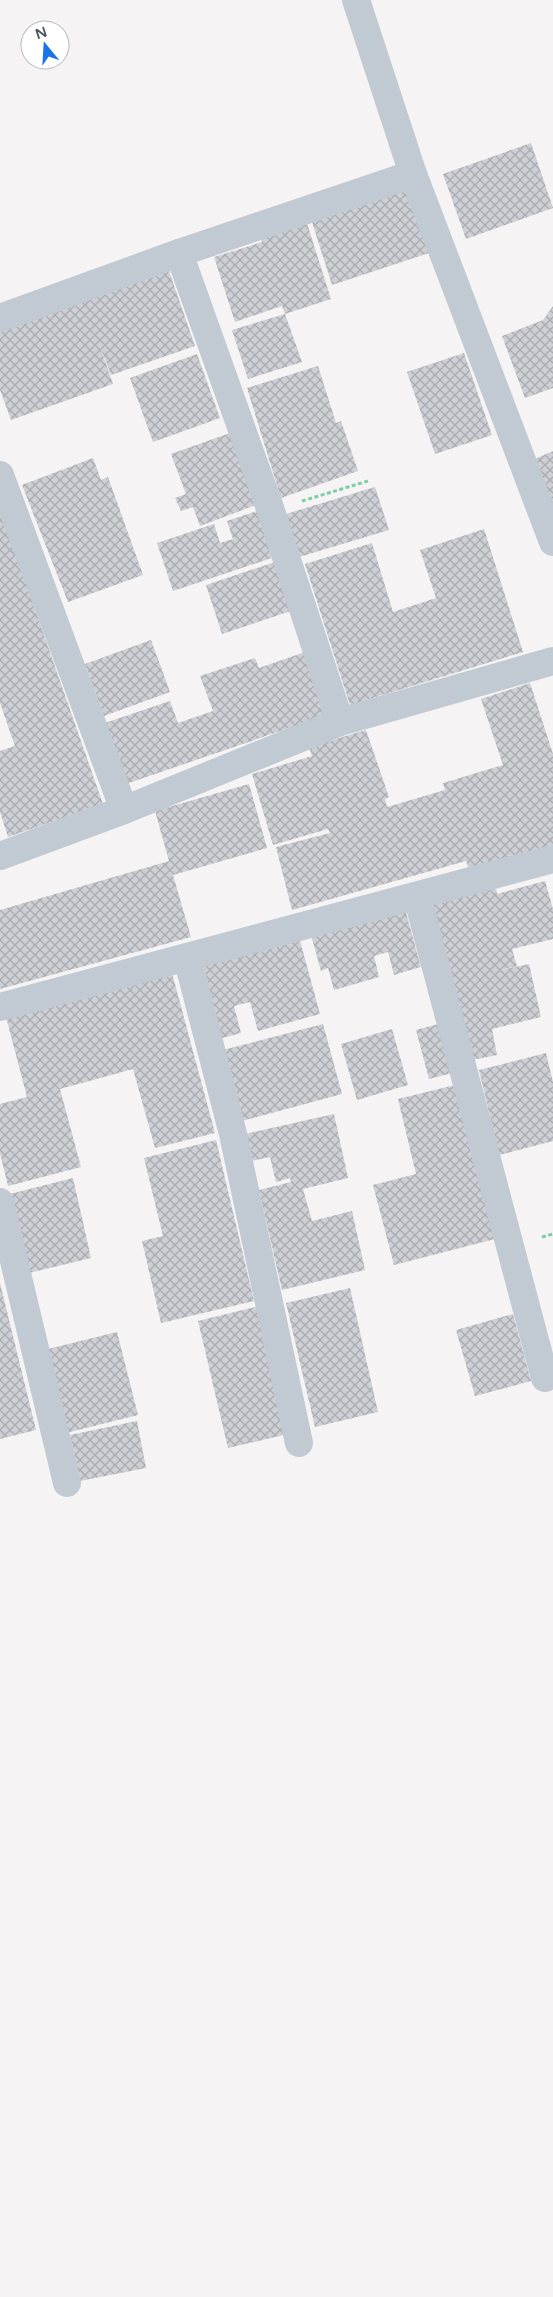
<svg xmlns="http://www.w3.org/2000/svg" width="553" height="2297" font-family="'Varela Round',sans-serif">
<defs>
<pattern id="building-cross-hatch" width="8" height="8" patternUnits="userSpaceOnUse" patternTransform="scale(1.25)"><rect width="8" height="8" fill="#cdcfd5"/><path d="M0 0l8 8M0 8l8-8" fill="none" stroke="#a8abb0"/></pattern>
</defs>
<rect width="100%" height="100%" fill="#f5f3f3"/>
<!-- building -->
<g fill="url(#building-cross-hatch)">
<polygon points="531,143 553,208 466,239 443,174"/>
<polygon points="407,187 429,253 332,285 311,219"/>
<polygon points="306,220 331,299 285,314 282,306 235,322 214,257 262,242 260,235"/>
<polygon points="168,268 195,346 111,375 98,341 113,384 11,420 0,390 0,329"/>
<polygon points="553,306 553,388 525,398 502,336 543,320"/>
<polygon points="285,314 302,362 248,379 232,330"/>
<polygon points="464,353 492,435 435,454 407,372"/>
<polygon points="197,354 220,418 153,442 130,378"/>
<polygon points="318,366 336,423 341,421 358,471 281,498 247,388"/>
<polygon points="230,433 256,505 200,526 193,507 181,511 175,498 186,494 171,454"/>
<polygon points="553,451 553,504 535,459"/>
<polygon points="93,458 101,480 108,477 143,575 68,602 22,485"/>
<polygon points="375,487 389,530 299,557 286,514"/>
<polygon points="0,509 103,804 8,837 0,812 0,751 15,746 0,703"/>
<polygon points="257,511 272,558 173,591 157,543 214,524 220,543 233,539 227,521"/>
<polygon points="484,529 523,652 350,705 305,564 372,543 393,612 436,598 420,550"/>
<polygon points="275,562 291,611 222,634 206,585"/>
<polygon points="151,640 170,692 104,716 85,664"/>
<polygon points="308,651 330,714 126,784 105,723 170,701 178,723 213,711 200,676 255,658 259,668"/>
<polygon points="530,683 553,754 553,853 469,870 466,861 292,910 276,847 330,833 328,829 273,845 252,774 312,756 309,747 366,730 389,797 385,799 387,807 445,790 443,783 503,765 481,699"/>
<polygon points="249,784 267,848 173,875 191,937 0,989 0,910 169,861 155,811"/>
<polygon points="545,881 553,909 553,939 512,949 517,966 497,971 529,964 541,1017 492,1029 497,1055 472,1060 432,904 496,888 497,894"/>
<polygon points="405,909 421,967 394,975 388,952 374,956 379,977 334,990 328,968 321,971 311,935"/>
<polygon points="299,937 320,1014 258,1031 250,1002 234,1006 241,1033 219,1039 199,964"/>
<polygon points="172,973 215,1133 155,1148 133,1069 60,1089 81,1167 8,1186 0,1153 0,1104 27,1097 6,1017"/>
<polygon points="442,1023 456,1072 429,1079 416,1030"/>
<polygon points="323,1024 342,1094 242,1121 223,1050"/>
<polygon points="392,1029 408,1085 357,1100 341,1044"/>
<polygon points="546,1053 553,1082 553,1141 499,1155 479,1070"/>
<polygon points="455,1085 495,1239 394,1265 373,1185 416,1174 398,1099"/>
<polygon points="334,1114 348,1178 303,1189 312,1221 352,1211 365,1270 282,1290 259,1190 291,1182 290,1178 276,1182 270,1157 247,1162 241,1135"/>
<polygon points="216,1140 254,1301 161,1323 142,1241 163,1236 144,1158"/>
<polygon points="73,1178 91,1258 29,1273 10,1194"/>
<polygon points="0,1283 36,1430 0,1439"/>
<polygon points="350,1288 378,1412 315,1427 286,1303"/>
<polygon points="259,1306 288,1434 228,1448 198,1321"/>
<polygon points="513,1314 531,1381 475,1396 456,1330"/>
<polygon points="117,1332 138,1415 66,1433 48,1349"/>
<polygon points="137,1421 146,1468 80,1481 70,1435"/>
</g>
<g fill="none" stroke-linecap="round" stroke-linejoin="round">
<!-- path -->
<g stroke="#7ad0a6" stroke-width="3" stroke-dasharray="4 2.5" stroke-linecap="butt">
<polyline points="302,501 368,481"/>
<polyline points="542,1237 553,1234"/>
</g>
<!-- minor -->
<g stroke="#c1cad2" stroke-width="28">
<polyline points="356,0 413,174 553,542"/>
<polyline points="179,253 271,511 340,722"/>
<polyline points="0,318 179,253 413,174"/>
<polyline points="0,475 124,810"/>
<polyline points="0,856 124,810 340,722 553,661"/>
<polyline points="417,896 545,1378"/>
<polyline points="187,957 233,1134 299,1443"/>
<polyline points="0,1007 553,859"/>
<polyline points="0,1202 67,1483"/>
</g>
</g>
<!-- north arrow -->
<g transform="translate(45 45) rotate(342)"><circle r="24" fill="#ffffff" stroke="#b7bbc0"/>
<path d="M0-4L9 19L0 12L-9 19Z" fill="#1a73e8"/>
<text y="-8" font-size="14" font-weight="bold" text-anchor="middle" fill="#4a5661">N</text>
</g>
</svg>
